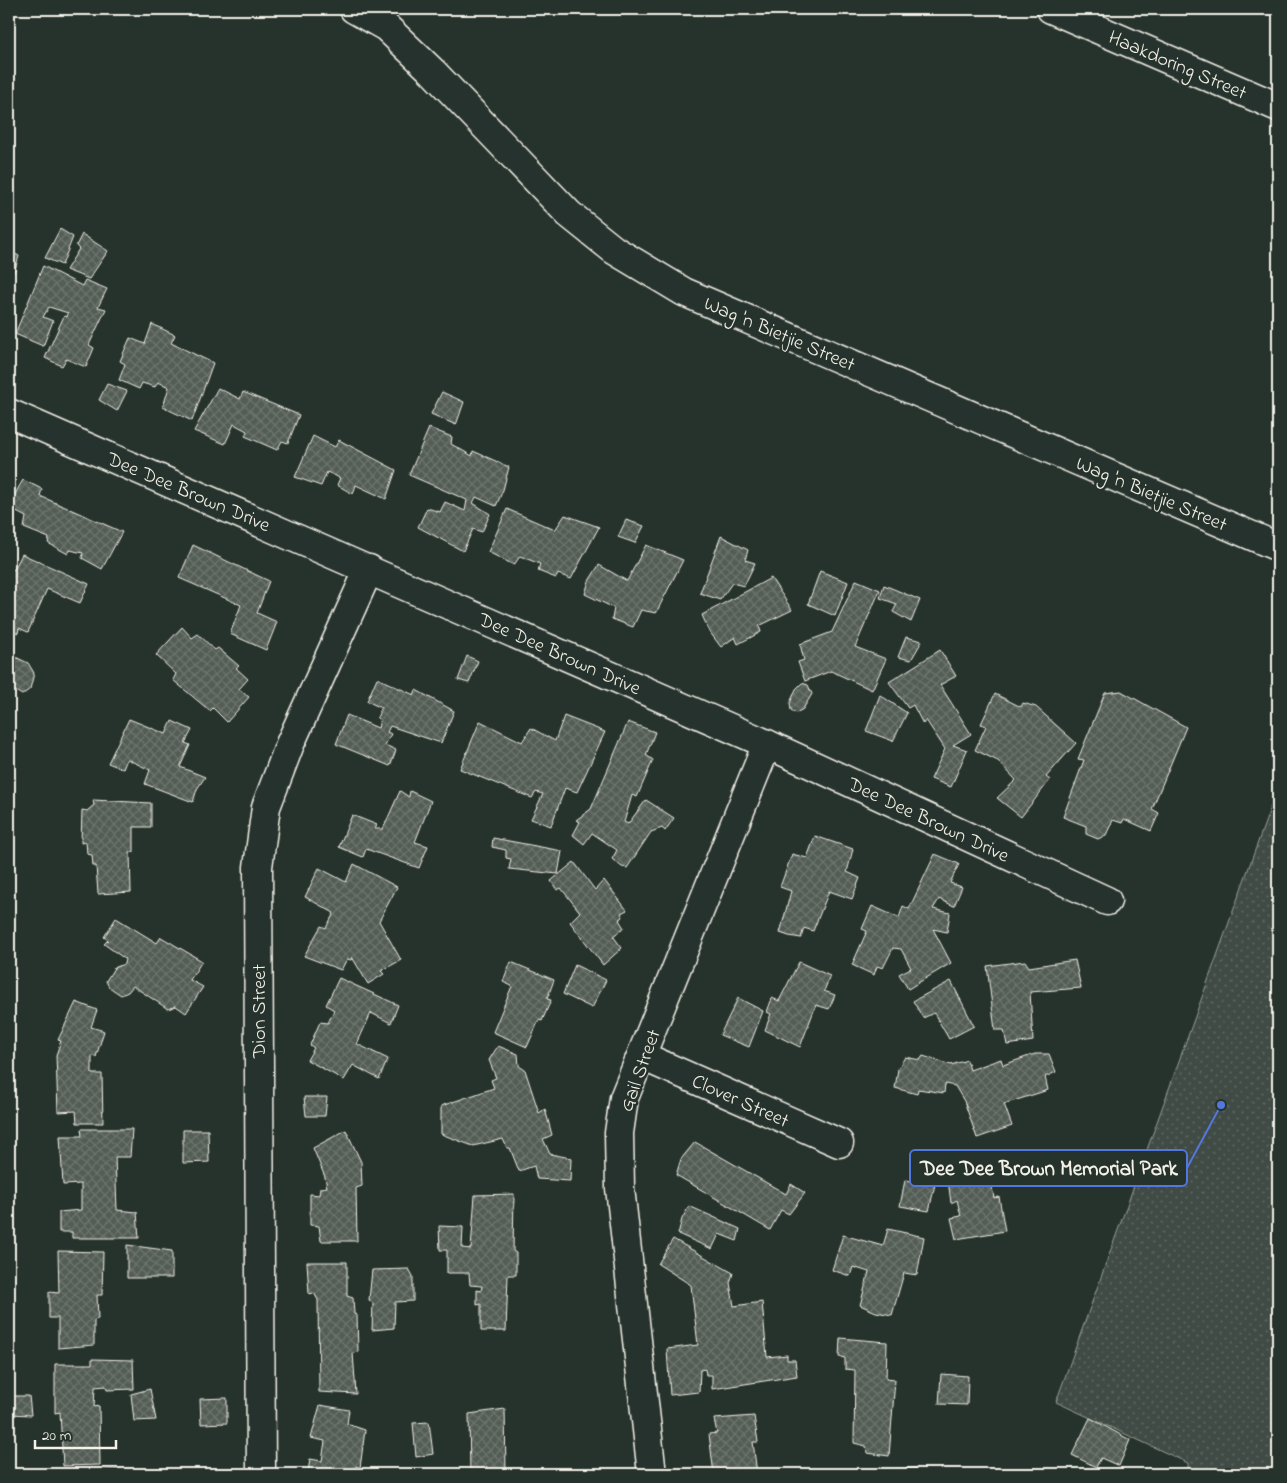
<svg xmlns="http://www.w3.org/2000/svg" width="1287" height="1483" font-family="'Indie Flower',sans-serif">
<defs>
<pattern id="park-dots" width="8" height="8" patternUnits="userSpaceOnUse" patternTransform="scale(1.25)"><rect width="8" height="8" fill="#414b45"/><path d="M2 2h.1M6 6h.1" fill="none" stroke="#5d6560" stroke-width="1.8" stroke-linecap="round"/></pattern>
<pattern id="building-cross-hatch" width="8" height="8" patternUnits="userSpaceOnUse" patternTransform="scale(1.25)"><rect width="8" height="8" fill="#525c55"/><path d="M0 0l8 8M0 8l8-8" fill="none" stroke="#6c746d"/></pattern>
</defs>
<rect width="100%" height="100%" fill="#26332d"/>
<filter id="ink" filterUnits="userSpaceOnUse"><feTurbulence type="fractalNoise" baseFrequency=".02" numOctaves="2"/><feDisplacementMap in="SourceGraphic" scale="10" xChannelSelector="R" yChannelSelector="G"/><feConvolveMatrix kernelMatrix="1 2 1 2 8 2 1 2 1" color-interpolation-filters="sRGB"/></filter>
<g filter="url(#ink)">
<!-- park -->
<polygon fill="url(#park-dots)" stroke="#9a9e96" points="1271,806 1278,809 1278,1474 1188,1474 1188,1463 1056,1402"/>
<!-- building -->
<g fill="url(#building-cross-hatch)" stroke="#f4f1e8">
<polygon points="60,229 73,237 62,265 45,258"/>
<polygon points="82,234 108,251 89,279 66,270 79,249 76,246"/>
<polygon points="9,251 19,256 14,273 9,272"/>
<polygon points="43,266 82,286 85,280 107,289 98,307 106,309 89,345 94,348 86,367 66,359 62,366 45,358 64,316 67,317 68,313 49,307 43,317 53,321 43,346 15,334"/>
<polygon points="152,324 175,335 171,343 213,363 192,421 163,407 169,387 158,382 155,387 142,383 139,389 119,380 125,364 120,361 130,338 145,344"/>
<polygon points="107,384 127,391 117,411 99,400"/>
<polygon points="218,388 240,399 243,392 299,415 288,443 282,441 277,450 245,436 247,431 234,424 225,444 194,431"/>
<polygon points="442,392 464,402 456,425 431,414"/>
<polygon points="429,428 452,437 451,444 472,456 473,451 509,467 503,490 496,506 476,497 473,503 490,514 482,532 473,529 463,551 418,527 427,508 440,512 445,502 465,511 467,500 409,475"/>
<polygon points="313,436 335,447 339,440 396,470 386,499 356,485 353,494 337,485 340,478 327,472 321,486 295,477"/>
<polygon points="23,480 42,489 40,496 122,532 102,569 82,558 83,553 70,550 68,554 48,543 49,538 24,528 26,517 11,509 15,494"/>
<polygon points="507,509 555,530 565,515 599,527 571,579 558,574 556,578 538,571 540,564 520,556 514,565 488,552"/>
<polygon points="626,520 644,526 635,543 618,537"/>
<polygon points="721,536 748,550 745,560 755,563 744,586 732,583 720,600 700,593"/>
<polygon points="193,545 269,581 257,613 277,622 266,650 230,634 241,605 179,578"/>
<polygon points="646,545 683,560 656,613 641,610 633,627 612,619 614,608 585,594 589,581 599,565 627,581"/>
<polygon points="22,554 89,584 80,603 47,589 28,632 19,628 18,633 9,629 9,568 14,570"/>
<polygon points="820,571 848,582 835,616 808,604"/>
<polygon points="771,578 792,610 759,626 761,632 738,644 735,637 721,647 709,631 702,615"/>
<polygon points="856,580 880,590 855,647 886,659 872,690 831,671 805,681 798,662 804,660 800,644 832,632"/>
<polygon points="884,585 920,600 911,622 893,612 897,604 880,598"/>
<polygon points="182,627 192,638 198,634 215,650 218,648 239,666 236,668 248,679 239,689 249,697 227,722 213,708 210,711 173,680 176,674 156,655"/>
<polygon points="906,637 922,641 911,660 898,657"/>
<polygon points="940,650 956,676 940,685 971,734 953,745 967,750 951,787 931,779 945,749 926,720 923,724 913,705 908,708 889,682"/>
<polygon points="9,654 28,663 34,673 30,689 22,695 9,687"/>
<polygon points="467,656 478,661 469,683 458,680"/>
<polygon points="377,678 414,695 416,690 454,711 441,743 390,726 387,732 391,734 385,745 396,750 390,766 336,744 347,715 378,728 380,721 377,718 381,708 367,701"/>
<polygon points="802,683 808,685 812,694 803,709 796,713 791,710 790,703 796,689"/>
<polygon points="1121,691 1186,727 1152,809 1159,813 1151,831 1124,819 1122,823 1113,820 1106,835 1098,839 1086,834 1086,826 1063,817 1084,760 1078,759 1105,693"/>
<polygon points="995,694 1021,707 1023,703 1036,707 1076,743 1046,777 1050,780 1021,817 997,798 1016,780 998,761 975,750 986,726 981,724"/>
<polygon points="880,695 907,713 893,741 866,731"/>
<polygon points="564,716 605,732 577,792 565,788 551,826 531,819 543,794 536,792 532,798 460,769 480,721 522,742 531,728 555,741"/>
<polygon points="129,719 166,734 172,721 192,730 185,743 190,745 180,767 205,777 197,789 193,802 145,784 150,770 127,759 123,769 108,763"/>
<polygon points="628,722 655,732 646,755 653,760 637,797 632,795 624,822 628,824 646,800 674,818 665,831 662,828 651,832 627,868 622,867 612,859 617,850 592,833 584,844 573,835 580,822 576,820 591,809"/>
<polygon points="400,791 409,797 410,791 431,801 415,842 428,846 419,868 366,849 363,857 339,847 352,815 377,825 375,829 383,829"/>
<polygon points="93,800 151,803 151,827 134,827 134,852 130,853 131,892 98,894 96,866 93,866 92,855 87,854 86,842 81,843 82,810 87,811 94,805"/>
<polygon points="815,836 853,849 847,872 860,878 852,899 829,891 813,931 804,928 801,938 789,936 780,933 791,891 780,887 792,854 807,858"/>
<polygon points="493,838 562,851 558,874 509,869 511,859 506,858 506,850 492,847"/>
<polygon points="935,854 959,864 950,883 962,887 954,906 939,899 933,909 950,913 947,932 933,929 951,963 908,989 899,974 911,968 901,949 893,948 883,968 877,966 874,975 852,965 867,931 862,929 872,906 899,918 903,906 909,909"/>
<polygon points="574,862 595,890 604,880 627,910 621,913 623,917 619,920 624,928 613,936 622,948 603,965 570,922 580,912 561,888 557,890 551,881"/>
<polygon points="354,864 397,887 379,921 401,960 381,971 384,974 368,984 352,957 351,960 347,959 341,970 304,956 321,926 326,928 334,913 305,897 319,868 346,882"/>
<polygon points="116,918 157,943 161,937 202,961 190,980 203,987 186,1013 176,1006 168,1009 133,986 128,992 121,995 109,987 106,981 114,968 124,964 125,959 104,944 108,940 104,937"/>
<polygon points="1075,960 1081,988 1030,992 1033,1041 1007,1045 1004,1030 995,1030 987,966 1025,961 1029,967"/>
<polygon points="511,962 554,980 547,999 551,1000 542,1021 539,1020 527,1047 493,1032 512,986 503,982"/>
<polygon points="799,962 830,976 824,991 835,995 829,1009 816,1005 800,1047 765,1030 771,1014 767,1012 772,998 779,1001"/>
<polygon points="575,965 606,980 592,1008 563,994"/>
<polygon points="339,978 398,1005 391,1023 371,1013 357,1044 388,1059 379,1079 353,1065 344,1080 307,1060 314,1048 310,1045 320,1022 328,1023 334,1010 326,1005"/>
<polygon points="951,981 974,1026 949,1039 934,1013 923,1018 913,1001"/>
<polygon points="738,998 763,1011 749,1047 720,1035"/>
<polygon points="76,1002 97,1010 91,1027 104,1031 96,1057 92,1056 92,1074 102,1074 103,1123 77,1123 76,1111 58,1112 56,1055 61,1041 58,1040"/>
<polygon points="498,1046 518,1054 519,1066 525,1070 539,1113 545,1109 552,1135 543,1139 550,1154 571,1158 570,1181 537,1179 534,1166 519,1171 510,1148 507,1148 503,1139 473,1146 441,1134 441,1106 494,1088 491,1080 496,1078 489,1060"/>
<polygon points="1035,1054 1049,1054 1056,1072 1045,1077 1048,1090 1004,1104 1012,1126 977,1138 964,1101 955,1086 945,1084 944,1093 918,1089 917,1094 895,1088 898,1069 905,1057 920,1060 923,1056 951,1065 967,1060 970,1070 1001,1059 1003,1065"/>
<polygon points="304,1097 327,1097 325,1116 306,1116"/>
<polygon points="81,1129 132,1129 130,1157 115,1157 117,1210 137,1212 139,1238 72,1238 72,1232 59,1232 59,1212 81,1210 81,1184 63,1185 60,1136 82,1136"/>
<polygon points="183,1130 208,1130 209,1162 183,1163"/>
<polygon points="346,1130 361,1162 362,1186 356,1188 357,1241 321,1241 319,1226 310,1225 310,1194 319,1195 320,1188 327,1187 325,1177 313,1148"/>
<polygon points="695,1142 786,1194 791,1184 805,1193 789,1214 781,1210 770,1230 676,1175 681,1159"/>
<polygon points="986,1155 994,1198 999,1197 1005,1231 956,1239 951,1218 961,1216 957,1200 951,1203 948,1180 952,1180 950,1163"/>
<polygon points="905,1180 935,1184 929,1211 900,1206"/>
<polygon points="514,1194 513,1251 516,1253 516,1275 508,1275 506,1331 481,1331 481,1304 477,1305 477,1290 481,1291 482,1286 470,1285 469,1273 447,1273 447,1250 440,1250 439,1226 463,1227 462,1248 471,1249 475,1195"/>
<polygon points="689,1206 740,1229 737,1241 719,1234 712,1249 678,1234 682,1219"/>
<polygon points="888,1229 924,1237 917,1275 904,1273 892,1315 876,1312 860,1305 869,1272 853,1267 850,1276 832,1270 843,1235 883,1246"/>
<polygon points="673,1239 733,1273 730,1283 734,1306 762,1302 767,1357 787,1355 787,1360 795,1360 797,1376 712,1389 712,1375 706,1375 705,1369 700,1370 699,1392 670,1395 667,1349 698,1345 691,1285 658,1264"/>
<polygon points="127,1245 172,1251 172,1278 127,1278"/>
<polygon points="58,1251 103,1252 102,1295 97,1295 98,1319 94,1320 94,1345 58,1348 58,1318 49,1318 49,1292 59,1293"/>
<polygon points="307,1262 347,1262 347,1296 353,1298 354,1314 357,1315 358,1352 353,1353 356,1394 319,1392 318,1300 314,1293 309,1294"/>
<polygon points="409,1269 413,1276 413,1301 395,1302 394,1328 372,1330 373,1303 369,1300 372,1270"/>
<polygon points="840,1338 887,1342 886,1379 895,1380 889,1456 867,1453 866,1446 854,1443 855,1370 845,1369 845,1358 839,1357"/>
<polygon points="92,1359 133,1360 134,1389 107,1390 106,1386 95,1387 94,1407 99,1406 100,1465 63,1466 60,1412 55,1413 55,1364 92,1364"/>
<polygon points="941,1374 968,1376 967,1405 939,1404"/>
<polygon points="150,1389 156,1420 134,1421 131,1394"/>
<polygon points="9,1396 29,1396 31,1415 9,1414"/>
<polygon points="227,1398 227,1423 201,1424 200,1399"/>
<polygon points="320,1405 349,1410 347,1424 365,1430 360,1468 356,1466 356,1474 286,1474 308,1472 310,1459 322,1461 325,1441 311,1438"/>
<polygon points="505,1409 506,1474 470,1474 469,1414"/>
<polygon points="754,1416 758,1442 753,1442 757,1474 714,1474 709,1434 717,1433 714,1419"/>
<polygon points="1090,1418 1130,1440 1119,1466 1101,1458 1096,1467 1072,1455"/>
<polygon points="429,1422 433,1454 416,1457 413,1423"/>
<polygon points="916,1468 916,1474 859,1474 859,1471"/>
<polygon points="120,1470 120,1474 59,1474 59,1472"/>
</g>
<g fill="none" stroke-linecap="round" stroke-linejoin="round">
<!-- minor casing -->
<g stroke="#f4f1e8" stroke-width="31">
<g id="minor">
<polyline points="354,9 386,27 433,72 569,214 614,250 684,292 1278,547"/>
<polyline points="1051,9 1278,107"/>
<polyline points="9,413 767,744 1107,901"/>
<polyline points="642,1056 839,1143"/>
<polyline points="261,1474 258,867 266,807 290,744 369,569"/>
<polyline points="652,1474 620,1188 619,1133 624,1098 767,744"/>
</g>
</g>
<!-- minor -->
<use href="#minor" stroke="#26332d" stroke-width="28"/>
</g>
</g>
<g text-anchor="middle" stroke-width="5" stroke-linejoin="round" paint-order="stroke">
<!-- street labels -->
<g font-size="20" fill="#f4f1e8" stroke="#26332d">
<text transform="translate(1178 64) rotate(23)" y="7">Haakdoring Street</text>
<text transform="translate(780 333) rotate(23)" y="7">Wag 'n Bietjie Street</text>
<text transform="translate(189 491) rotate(23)" y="7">Dee Dee Brown Drive</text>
<text transform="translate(1152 493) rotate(23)" y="7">Wag 'n Bietjie Street</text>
<text transform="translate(560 653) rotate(24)" y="7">Dee Dee Brown Drive</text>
<text transform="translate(929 819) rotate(25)" y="7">Dee Dee Brown Drive</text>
<text transform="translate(258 1011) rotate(-90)" y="7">Dion Street</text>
<text transform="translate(639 1070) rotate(-70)" y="7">Gail Street</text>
<text transform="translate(741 1100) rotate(24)" y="7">Clover Street</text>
</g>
</g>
<!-- callouts -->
<path fill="none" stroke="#5377dc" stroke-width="2" d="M1221 1105L1187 1168"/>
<circle fill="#5377dc" stroke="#26332d" stroke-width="2" cx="1221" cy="1105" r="5"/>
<rect fill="#26332d" stroke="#5377dc" stroke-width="2" x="910" y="1150" width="277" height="36" rx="5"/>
<g font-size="21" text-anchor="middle" font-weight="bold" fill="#f4f1e8">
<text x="1049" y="1175">Dee Dee Brown Memorial Park</text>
</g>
<!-- margin -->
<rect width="1287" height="1483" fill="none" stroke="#26332d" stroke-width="30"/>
<rect x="15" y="15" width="1257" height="1453" fill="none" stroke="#f4f1e8" stroke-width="2" filter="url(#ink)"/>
<!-- scale -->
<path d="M35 1440v8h81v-8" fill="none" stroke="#f4f1e8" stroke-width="2.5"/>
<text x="42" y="1440" font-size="15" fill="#f4f1e8" stroke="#26332d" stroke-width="4" paint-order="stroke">20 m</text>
</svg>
